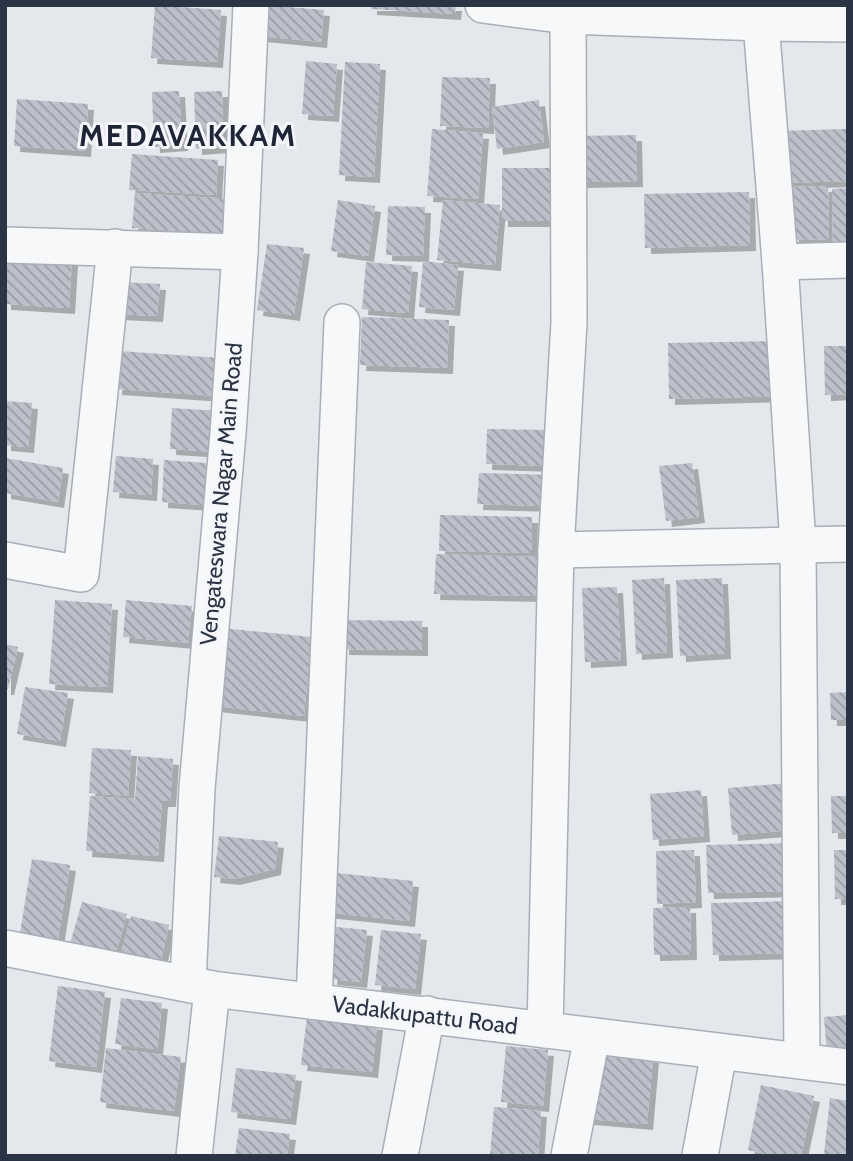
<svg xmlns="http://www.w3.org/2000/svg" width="853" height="1161" font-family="Cabin,sans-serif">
<defs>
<pattern id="building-back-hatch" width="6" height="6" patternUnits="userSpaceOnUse" patternTransform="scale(1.75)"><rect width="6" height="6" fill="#bbc0ca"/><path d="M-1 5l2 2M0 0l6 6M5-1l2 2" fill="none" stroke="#989da6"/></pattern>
<filter id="shadow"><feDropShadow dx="6" dy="6" stdDeviation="0" flood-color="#0004"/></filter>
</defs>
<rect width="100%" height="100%" fill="#e4e7ec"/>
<!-- building -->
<g fill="url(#building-back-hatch)" filter="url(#shadow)">
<polygon points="155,5 221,10 217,62 151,58"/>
<polygon points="263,5 324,10 321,42 260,36"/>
<polygon points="371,5 456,5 455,14 371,9"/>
<polygon points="306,61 337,64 333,116 302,114"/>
<polygon points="345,62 380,64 374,177 339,175"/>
<polygon points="442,77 490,78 488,128 440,126"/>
<polygon points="179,91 182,145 154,147 152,92"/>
<polygon points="222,91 223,147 196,149 194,92"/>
<polygon points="17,99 88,104 85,151 14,146"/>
<polygon points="539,100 544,142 497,149 492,107"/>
<polygon points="432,129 483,133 478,199 427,196"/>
<polygon points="848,129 848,181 779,183 778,131"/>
<polygon points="636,135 637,181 577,182 576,136"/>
<polygon points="132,154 218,160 216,195 129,190"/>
<rect x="502" y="168" width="59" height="53"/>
<polygon points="828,186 829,239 793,240 792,187"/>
<polygon points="848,188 848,246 833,246 832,189"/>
<polygon points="749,192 750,245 645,248 644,194"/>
<polygon points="135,193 233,199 231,235 132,228"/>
<polygon points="338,200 375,206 368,256 331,251"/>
<polygon points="443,200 500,205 495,265 437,260"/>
<polygon points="388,206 425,207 423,256 386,255"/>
<polygon points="267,244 304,248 294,315 257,310"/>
<polygon points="5,255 72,260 69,308 5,304"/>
<polygon points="423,261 458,265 454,310 419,307"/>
<polygon points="366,262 412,266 408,313 362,309"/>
<polygon points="118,282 160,284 157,316 116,314"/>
<polygon points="362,317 449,320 447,368 360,365"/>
<polygon points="784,341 785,396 669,399 668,343"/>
<polygon points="824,346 848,346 848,394 825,395"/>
<polygon points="119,351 220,358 217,396 116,389"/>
<polygon points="5,401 32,403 28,447 5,445"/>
<polygon points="172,408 220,411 217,452 170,449"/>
<polygon points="487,429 550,430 549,466 486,464"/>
<polygon points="116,456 153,459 151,495 113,492"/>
<polygon points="5,458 63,468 58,502 5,493"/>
<polygon points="164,460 206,463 204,505 162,502"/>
<polygon points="692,463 699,517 666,521 659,466"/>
<polygon points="479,473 551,475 550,506 477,504"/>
<polygon points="440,515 532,517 531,553 439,551"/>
<polygon points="436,554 537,557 536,596 434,594"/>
<polygon points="664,578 667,652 636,654 632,580"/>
<polygon points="722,578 725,653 680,656 676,580"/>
<polygon points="617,587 621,660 585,662 582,588"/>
<polygon points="55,600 112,604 107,687 49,684"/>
<polygon points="126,600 192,606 188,643 123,637"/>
<polygon points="344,620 422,621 422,650 343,649"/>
<polygon points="221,628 312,637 304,716 213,706"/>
<polygon points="5,644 18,647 8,689 5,689"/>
<polygon points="25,687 68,693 60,741 17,734"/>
<polygon points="848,692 848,720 831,720 830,693"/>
<polygon points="92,748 131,750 128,796 89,793"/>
<polygon points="138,756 173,759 170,801 162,801 158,856 86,851 90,796 135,799"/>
<polygon points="790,783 793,830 732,835 728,788"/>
<polygon points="701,790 704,836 653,840 650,794"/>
<polygon points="831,796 848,796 848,833 832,833"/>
<polygon points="219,836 278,842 275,869 234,879 214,877"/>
<polygon points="794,843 795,891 708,893 706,845"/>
<polygon points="694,850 696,902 657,904 656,851"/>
<polygon points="834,850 848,850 848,899 835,899"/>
<polygon points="32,859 70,865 58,939 20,933"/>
<polygon points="327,872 413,881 409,921 323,912"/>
<polygon points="793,901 795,953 713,955 711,903"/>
<polygon points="82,902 127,914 115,956 70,944"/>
<polygon points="690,907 691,954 654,955 653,908"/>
<polygon points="131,916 169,925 160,964 121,954"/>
<polygon points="336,927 367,930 361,982 331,979"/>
<polygon points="381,930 421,934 415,989 375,985"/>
<polygon points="58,986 105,992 96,1067 49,1061"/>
<polygon points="121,998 162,1003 157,1049 115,1044"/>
<polygon points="848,1015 848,1053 827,1054 824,1017"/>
<polygon points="307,1017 377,1024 372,1072 301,1065"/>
<polygon points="506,1046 548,1050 543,1106 501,1102"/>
<polygon points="106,1048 181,1057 174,1111 100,1102"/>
<polygon points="594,1052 653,1057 647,1124 588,1119"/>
<polygon points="236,1068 296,1075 290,1119 231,1112"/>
<polygon points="761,1085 814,1096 801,1156 774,1156 748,1150"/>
<polygon points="830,1098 848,1101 848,1156 824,1155"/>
<polygon points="494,1107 541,1111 538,1156 490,1156"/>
<polygon points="239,1128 290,1134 287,1156 235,1156"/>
</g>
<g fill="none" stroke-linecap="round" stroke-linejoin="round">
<!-- minor casing -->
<g stroke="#a9aeb7" stroke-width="38">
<g id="minor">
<polyline points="483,5 568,16 761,23 848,24"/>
<polyline points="761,23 780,262 798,545 802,1061"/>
<polyline points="5,245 240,252"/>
<polyline points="780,262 848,260"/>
<polyline points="556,550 848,544"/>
<polyline points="5,560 81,574 115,247"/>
<polyline points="5,948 212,989 848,1067"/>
<polyline points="188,983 197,788 228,433 240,252 251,5"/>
<polyline points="314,1001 342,322"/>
<polyline points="545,1030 556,550 569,322 568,16"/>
<polyline points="194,1156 212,989"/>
<polyline points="400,1156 427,1014"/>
<polyline points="569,1156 592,1036"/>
<polyline points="700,1156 719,1052"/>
</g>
</g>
<!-- minor -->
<use href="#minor" stroke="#f7f8fa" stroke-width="35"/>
</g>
<g text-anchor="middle" stroke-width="6" stroke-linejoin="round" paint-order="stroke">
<!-- street labels -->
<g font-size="23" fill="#2b3445" stroke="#f4f6f9">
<text transform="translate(221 494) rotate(-85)" y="8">Vengateswara Nagar Main Road</text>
<text transform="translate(425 1015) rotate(7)" y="8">Vadakkupattu Road</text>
</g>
<!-- district labels -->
<g font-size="30" font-weight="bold" letter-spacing="2" fill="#1d2536" stroke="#f4f6f9">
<text x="188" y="146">MEDAVAKKAM</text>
</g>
</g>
<!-- border -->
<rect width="853" height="1161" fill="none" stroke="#2b3445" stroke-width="14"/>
</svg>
